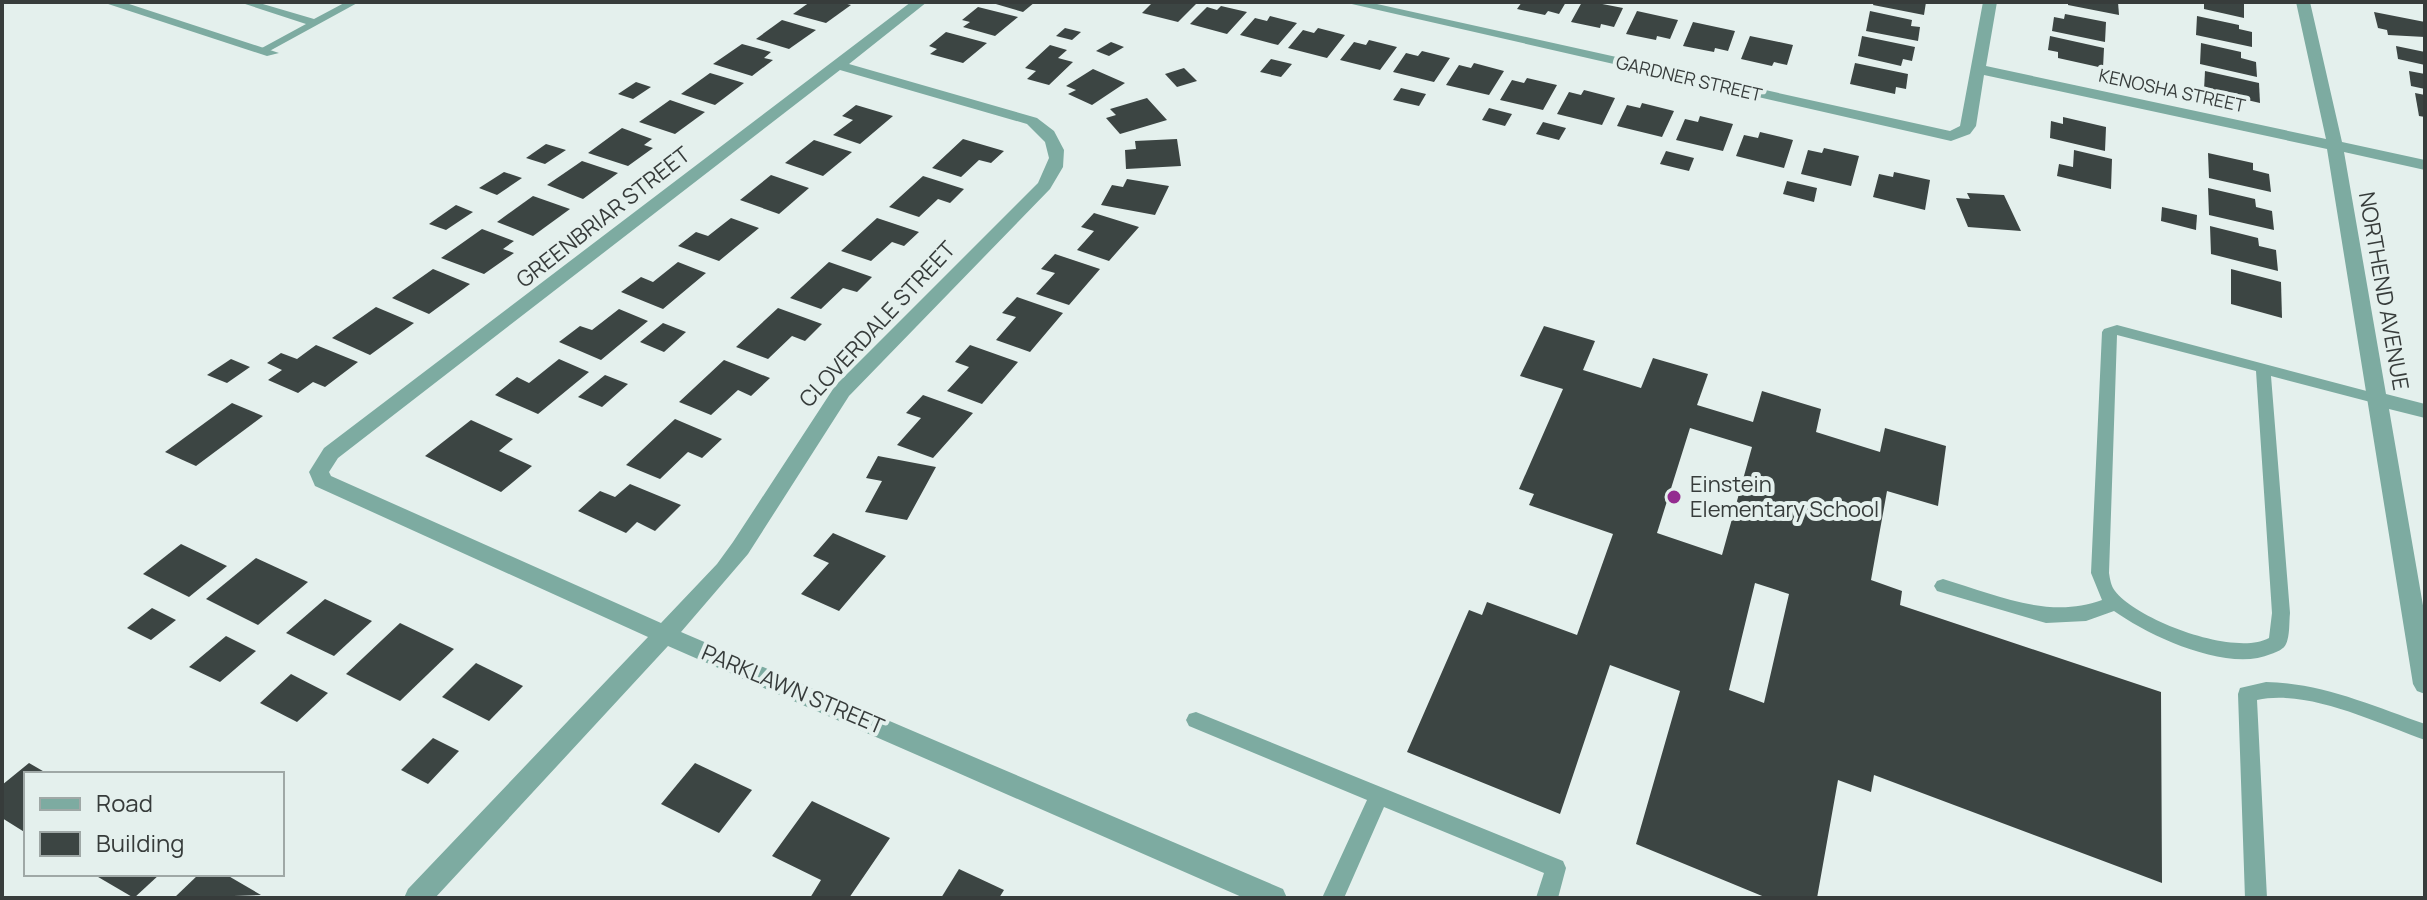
<svg xmlns="http://www.w3.org/2000/svg" width="2427" height="900" font-family="Manrope,sans-serif">
<rect width="100%" height="100%" fill="#e4f0ed"/>
<!-- building -->
<g fill="#3c4543" fill-rule="evenodd">
<polygon points="810,2 840,2 851,5 826,23 793,14"/>
<polygon points="989,2 1035,2 1023,12"/>
<polygon points="1153,2 1198,2 1178,22 1142,13"/>
<polygon points="1522,2 1566,2 1559,14 1548,11 1545,15 1517,9"/>
<polygon points="1582,2 1592,2 1623,8 1614,27 1601,24 1600,28 1571,22"/>
<polygon points="1874,2 1926,2 1924,15 1873,5"/>
<polygon points="2068,2 2118,2 2119,15 2068,5"/>
<polygon points="2204,2 2244,2 2244,18 2204,9"/>
<polygon points="1221,6 1247,12 1227,34 1190,24 1207,7 1217,10"/>
<polygon points="978,7 1018,17 995,36 963,27 970,22 962,20"/>
<polygon points="1637,11 1678,20 1670,39 1657,36 1656,40 1626,34"/>
<polygon points="1870,11 1912,20 1911,26 1920,27 1918,41 1866,31"/>
<polygon points="2374,12 2425,22 2425,37 2388,35 2387,30 2378,28"/>
<polygon points="2065,14 2106,22 2105,42 2052,31 2054,17 2064,19"/>
<polygon points="1270,16 1297,23 1278,45 1240,35 1255,18 1267,21"/>
<polygon points="2197,16 2239,25 2239,29 2252,32 2252,47 2196,35"/>
<polygon points="782,20 816,30 789,49 756,39"/>
<polygon points="1693,22 1735,31 1728,51 1715,48 1714,52 1683,46"/>
<polygon points="1065,28 1081,32 1072,40 1056,36"/>
<polygon points="1318,28 1345,35 1327,58 1288,48 1303,30 1314,33"/>
<polygon points="946,32 987,43 963,63 930,54 937,49 929,46"/>
<polygon points="1750,36 1793,45 1787,65 1774,62 1772,66 1741,59"/>
<polygon points="1862,36 1915,47 1912,61 1903,59 1901,66 1858,56"/>
<polygon points="2050,36 2104,48 2103,68 2058,58 2058,52 2048,50"/>
<polygon points="1369,40 1397,47 1380,70 1340,60 1354,42 1366,45"/>
<polygon points="1111,42 1124,47 1109,56 1096,51"/>
<polygon points="2201,43 2241,52 2241,58 2256,62 2257,77 2200,64"/>
<polygon points="742,44 771,52 764,58 773,60 752,76 713,64"/>
<polygon points="1050,45 1067,50 1058,58 1073,62 1049,85 1027,79 1036,71 1025,68"/>
<polygon points="2396,46 2425,52 2425,65 2398,59"/>
<polygon points="1422,51 1450,58 1434,82 1393,72 1406,53 1418,56"/>
<polygon points="1271,59 1292,64 1281,77 1260,72"/>
<polygon points="1474,63 1504,71 1489,95 1446,85 1459,65 1471,68"/>
<polygon points="1855,63 1908,74 1906,89 1896,87 1895,94 1850,84"/>
<polygon points="1184,68 1197,81 1177,87 1165,74"/>
<polygon points="1093,69 1125,83 1092,105 1068,94 1076,90 1066,86"/>
<polygon points="2205,71 2259,83 2260,103 2204,90"/>
<polygon points="2409,71 2425,74 2425,89 2411,86"/>
<polygon points="710,73 744,83 715,105 681,94"/>
<polygon points="1527,78 1557,85 1543,110 1500,100 1512,80 1524,83"/>
<polygon points="636,82 651,87 633,99 618,94"/>
<polygon points="1401,88 1426,94 1419,106 1393,100"/>
<polygon points="1584,90 1615,98 1602,125 1557,114 1569,92 1581,95"/>
<polygon points="2415,93 2425,95 2425,117 2419,116"/>
<polygon points="1147,98 1167,120 1120,134 1106,118 1116,115 1110,109"/>
<polygon points="670,100 705,112 675,134 639,122"/>
<polygon points="1642,103 1674,111 1662,137 1617,126 1627,105 1640,108"/>
<polygon points="856,105 893,116 860,144 833,135 853,120 842,116"/>
<polygon points="1489,108 1512,114 1505,126 1482,120"/>
<polygon points="1700,116 1733,124 1723,151 1676,140 1685,119 1698,122"/>
<polygon points="2063,117 2106,127 2105,151 2050,138 2051,121 2063,124"/>
<polygon points="1543,122 1566,128 1559,140 1536,134"/>
<polygon points="622,128 652,139 644,145 653,148 628,166 588,153"/>
<polygon points="1760,132 1793,140 1784,168 1736,156 1744,135 1758,138"/>
<polygon points="963,139 1004,151 991,163 979,160 961,177 932,168"/>
<polygon points="1177,139 1181,166 1126,169 1125,150 1136,149 1135,141"/>
<polygon points="814,140 852,152 823,176 785,163"/>
<polygon points="546,144 566,150 545,164 526,158"/>
<polygon points="1824,148 1859,156 1851,186 1801,174 1808,150 1822,153"/>
<polygon points="2074,150 2112,159 2111,189 2057,176 2059,164 2073,167"/>
<polygon points="1666,151 1694,158 1689,171 1660,164"/>
<polygon points="2208,153 2253,163 2253,170 2269,174 2271,192 2209,178"/>
<polygon points="582,161 618,173 583,199 547,185"/>
<polygon points="504,172 522,178 497,195 479,188"/>
<polygon points="1894,172 1930,180 1925,210 1873,197 1879,174 1893,177"/>
<polygon points="771,175 809,188 779,214 740,200"/>
<polygon points="923,176 964,189 950,203 938,199 919,217 889,207"/>
<polygon points="1127,179 1169,186 1155,215 1101,205 1112,185 1123,187"/>
<polygon points="1787,181 1817,188 1814,202 1783,194"/>
<polygon points="2208,188 2255,199 2256,207 2272,211 2274,230 2209,215"/>
<polygon points="1967,193 2004,195 2021,231 1968,227 1956,198 1970,199"/>
<polygon points="533,196 570,209 533,236 497,222"/>
<polygon points="456,205 473,212 446,230 429,224"/>
<polygon points="2162,207 2197,215 2196,230 2161,221"/>
<polygon points="1094,213 1139,227 1109,261 1077,250 1094,231 1081,227"/>
<polygon points="731,218 759,228 719,261 678,246 696,232 708,236"/>
<polygon points="877,218 919,232 904,246 892,242 871,261 841,251"/>
<polygon points="2210,226 2258,238 2259,246 2276,250 2278,271 2211,254"/>
<polygon points="482,229 514,241 503,249 514,253 484,274 441,258"/>
<polygon points="1055,254 1100,269 1069,305 1036,294 1055,273 1041,269"/>
<polygon points="678,262 706,273 663,309 621,292 641,277 653,282"/>
<polygon points="829,262 872,277 857,292 843,288 821,309 790,298"/>
<polygon points="433,269 470,284 429,314 392,298"/>
<polygon points="2231,269 2281,282 2282,318 2231,304"/>
<polygon points="1017,297 1063,313 1030,352 996,340 1016,317 1002,313"/>
<polygon points="376,307 414,323 370,355 332,338"/>
<polygon points="778,308 822,324 805,341 792,336 768,359 736,347"/>
<polygon points="619,309 648,321 601,360 559,342 580,326 592,330"/>
<polygon points="663,323 686,332 664,352 640,342"/>
<path d="M1544 326 1595 341 1583 370 1641 388 1653 358 1708 374 1697 405 1753 422 1762 391 1821 409 1816 432 1880 452 1885 428 1946 446 1938 506 1887 491 1871 580 1902 591 1900 605 2161 692 2162 883 1874 775 1871 792 1838 780 1817 898H1767L1636 844 1680 691 1610 665 1560 814 1407 752 1469 610 1482 615 1487 602 1577 635 1613 534 1529 505 1534 494 1519 489 1563 389 1520 376ZM1690 428 1752 447 1722 555 1657 533ZM1755 583 1789 594 1764 703 1729 690Z"/>
<polygon points="316,345 358,362 325,387 313,382 298,393 268,380 282,370 267,363 281,353 297,359"/>
<polygon points="970,345 1018,362 982,404 947,391 969,367 955,362"/>
<polygon points="231,359 250,367 227,383 207,375"/>
<polygon points="559,359 589,372 538,414 495,395 517,377 529,383"/>
<polygon points="724,360 770,378 751,396 738,390 711,415 679,402"/>
<polygon points="605,375 628,384 602,407 578,397"/>
<polygon points="923,395 973,413 933,458 897,445 921,418 906,413"/>
<polygon points="232,403 263,416 196,466 165,452"/>
<polygon points="675,419 722,439 702,458 688,452 660,479 626,465"/>
<polygon points="471,420 513,439 499,451 532,466 501,492 425,456"/>
<polygon points="878,456 936,467 907,520 865,512 882,481 866,478"/>
<polygon points="630,484 681,505 655,531 637,522 626,533 578,511 600,491 615,497"/>
<polygon points="833,533 886,556 839,611 801,594 829,563 813,556"/>
<polygon points="181,544 227,566 189,597 143,574"/>
<polygon points="256,558 308,582 258,625 206,599"/>
<polygon points="325,599 372,621 334,656 286,633"/>
<polygon points="152,608 176,620 151,640 127,628"/>
<polygon points="400,623 454,649 400,701 346,674"/>
<polygon points="226,636 256,651 220,682 189,667"/>
<polygon points="476,663 523,686 489,721 442,697"/>
<polygon points="291,674 328,693 297,722 260,703"/>
<polygon points="433,738 459,751 428,784 401,770"/>
<polygon points="29,763 48,774 26,774 26,833 2,818 2,785"/>
<polygon points="695,763 752,790 719,833 661,804"/>
<polygon points="812,801 890,838 849,898 810,898 821,880 772,856"/>
<polygon points="959,869 1004,890 999,898 941,898"/>
<polygon points="93,874 160,874 134,898"/>
<polygon points="199,874 225,874 261,895 174,898"/>
</g>
<g fill="none" stroke-linecap="round" stroke-linejoin="round">
<!-- service -->
<g fill="#7daba1" fill-rule="evenodd">
<polygon points="239,2 256,2 314,19 346,2 359,2 264,54 260,53 260,49 306,24"/>
<path d="M2117 325 2378 394 2386 399 2378 404 2271 376 2290 613C2289 622 2290 636 2286 644 2284 649 2277 652 2271 654 2228 673 2149 636 2114 611L2086 621 2046 623 1937 591 1934 586 1937 581 1943 579C1994 594 2049 620 2102 600L2091 573 2102 332 2104 329ZM2117 335 2256 371 2272 613 2269 638C2235 657 2137 620 2115 591 2111 586 2110 579 2109 573Z"/>
<path d="M2266 682C2322 683 2373 706 2425 724V740C2376 723 2309 689 2257 700L2267 898H2245L2238 694 2240 688Z"/>
<polygon points="1196,712 1563,861 1566,868 1558,898 1536,898 1544,873 1384,807 1344,898 1322,898 1367,800 1189,726 1186,720 1189,714"/>
</g>
<!-- minor -->
<g fill="#7daba1" fill-rule="evenodd">
<polygon points="102,2 123,2 279,53 267,56"/>
<path d="M911 2H927L849 64 1037 118 1054 131 1064 150 1063 167 1050 189 849 396 748 554 681 632 1283 889 1287 898H1244L668 646 435 898H404L408 889 648 637 315 486 309 472 324 448ZM840 70 1027 124 1045 142 1049 158 1038 183 835 386 733 542 717 564 661 623 331 476 329 472 338 458Z"/>
<polygon points="1343,2 1368,2 1950,131 1960,126 1983,2 1997,2 1986,66 2326,139 2296,2 2310,2 2342,142 2425,160 2425,170 2344,152 2386,394 2425,404 2425,418 2389,409 2425,617 2425,694 2417,691 2413,684 2327,149 1984,75 1976,126 1970,134 1951,141"/>
</g>
</g>
<!-- markers -->
<circle fill="#942c90" stroke="#e4f0ed" stroke-width="3" cx="1674" cy="497" r="8"/>
<g text-anchor="middle" stroke-width="8" stroke-linejoin="round" paint-order="stroke">
<!-- far-street labels -->
<g font-size="18" fill="#373c3b" stroke="#e4f0ed">
<text transform="translate(1689 79) rotate(13)" y="6">GARDNER STREET</text>
<text transform="translate(2172 91) rotate(12)" y="6">KENOSHA STREET</text>
</g>
<!-- street labels -->
<g font-size="22" fill="#373c3b" stroke="#e4f0ed">
<text transform="translate(603 217) rotate(-38)" y="8">GREENBRIAR STREET</text>
<text transform="translate(2384 291) rotate(80)" y="8">NORTHEND AVENUE</text>
<text transform="translate(877 324) rotate(-47)" y="8">CLOVERDALE STREET</text>
<text transform="translate(793 689) rotate(23)" y="8">PARKLAWN STREET</text>
</g>
<!-- poi labels -->
<g font-size="22" fill="#373c3b" stroke="#e4f0ed" text-anchor="start">
<text x="1690" y="492">Einstein<tspan x="1690" dy="25">Elementary School</tspan></text>
</g>
</g>
<!-- border -->
<rect width="2427" height="900" fill="none" stroke="#373c3b" stroke-width="8"/>
<!-- legend -->
<rect x="24" y="772" width="260" height="104" fill="#e4f0ed" stroke="#9fa8a6" stroke-width="2"/>
<rect x="40" y="798" width="40" height="12" fill="#7daba1" stroke="#9fa8a6" stroke-width="2"/>
<text x="96" y="812" font-size="24" fill="#373c3b">Road</text>
<rect x="40" y="832" width="40" height="24" fill="#3c4543" stroke="#9fa8a6" stroke-width="2"/>
<text x="96" y="852" font-size="24" fill="#373c3b">Building</text>
</svg>
